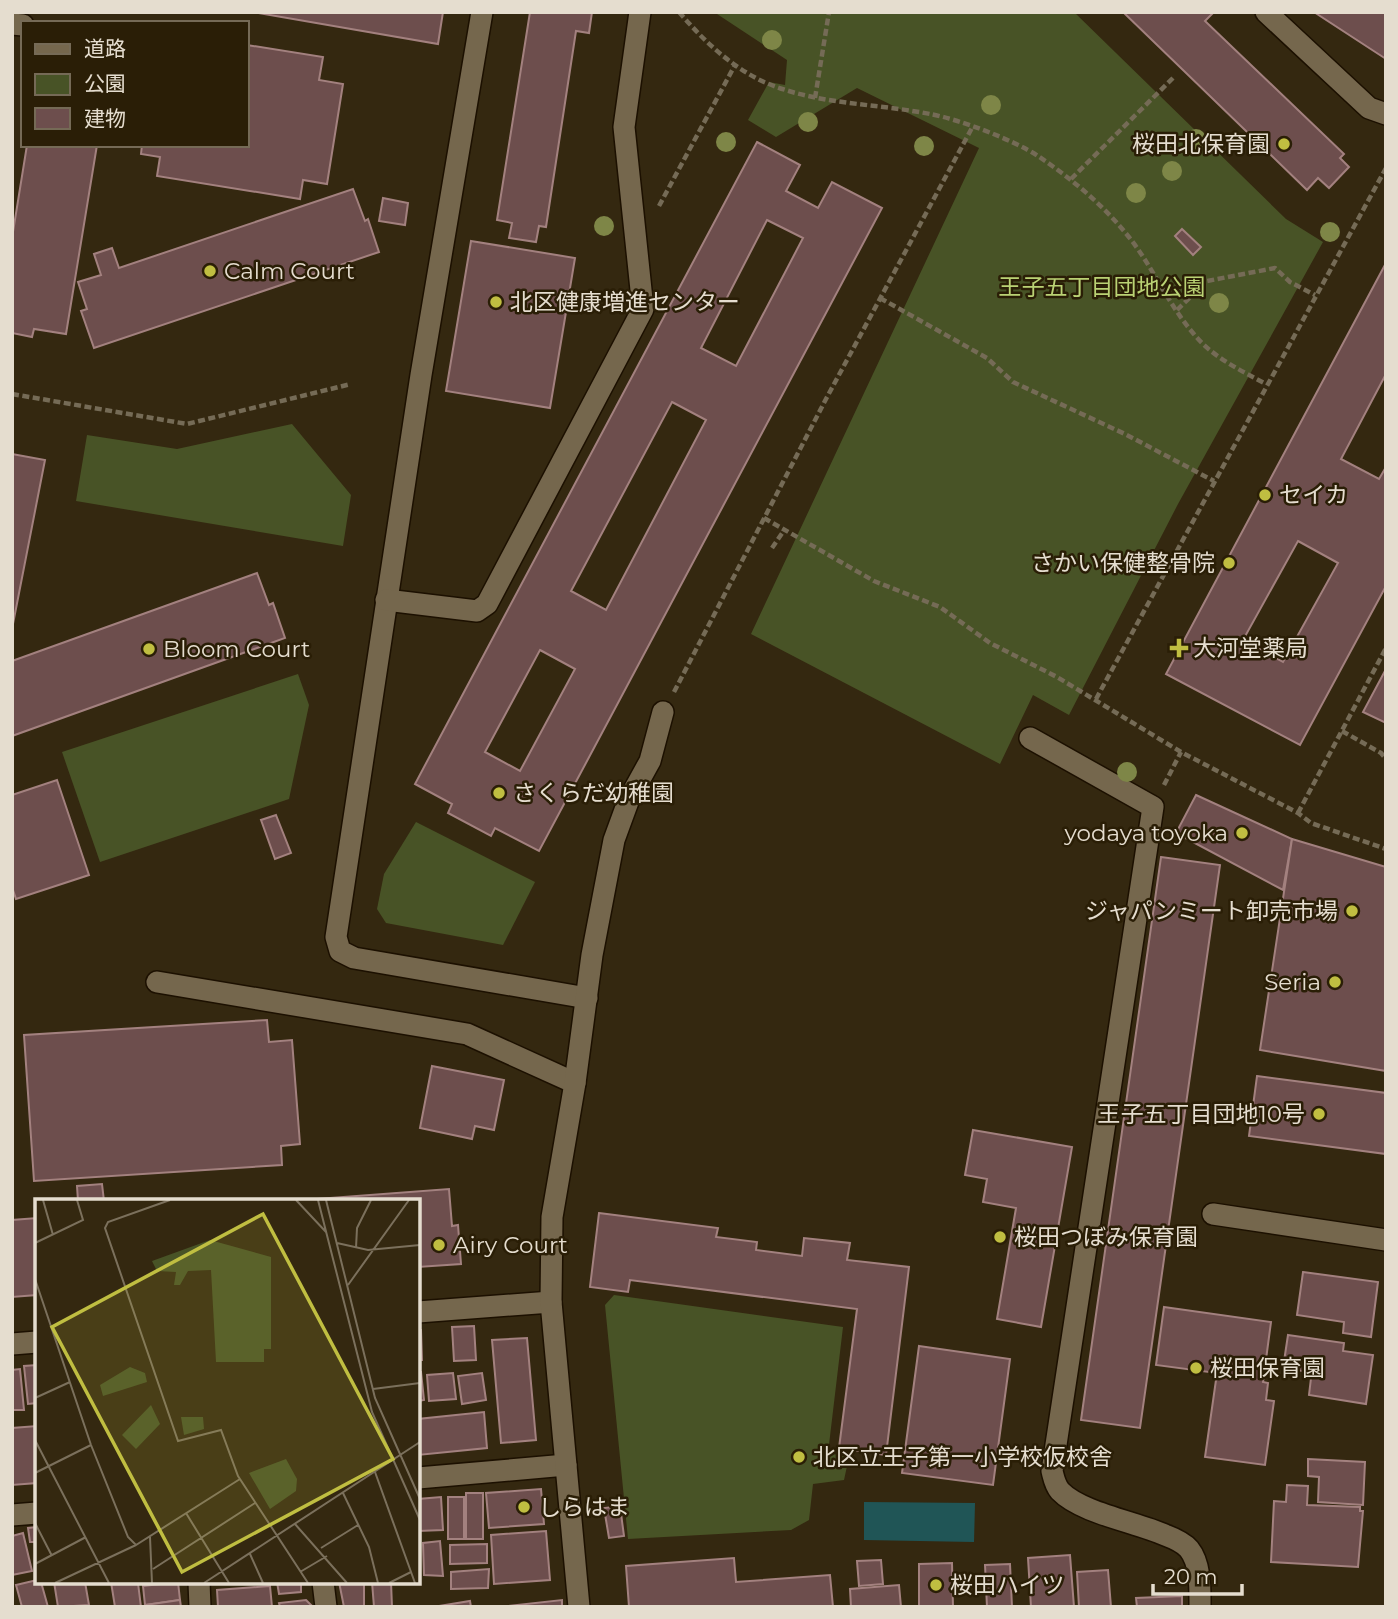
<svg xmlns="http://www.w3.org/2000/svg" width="1398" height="1619" font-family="Montserrat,'Noto Sans JP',sans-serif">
<rect width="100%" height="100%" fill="#342810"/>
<!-- green -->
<g fill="#485326">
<polygon points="714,12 1074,12 1286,219 1323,242 1178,504 1069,715 1033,695 1000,764 751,634 979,148 857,88 776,137 748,120 769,82 785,85 787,60"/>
<polygon points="292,424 351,495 343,546 76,501 87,435 177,449"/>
<polygon points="298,674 309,705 289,799 100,862 62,752"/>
<polygon points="416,822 535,882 503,945 386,923 377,909 384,874"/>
<polygon points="614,1295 843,1327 828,1453 849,1457 844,1480 813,1484 809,1520 791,1530 628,1539 605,1305"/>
</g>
<!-- water -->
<polygon fill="#205556" points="864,1502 975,1503 974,1542 864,1540"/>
<!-- building -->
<g fill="#6d4e4d" stroke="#a3817f" stroke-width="2" fill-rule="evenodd">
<polygon points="252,12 443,12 438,44"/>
<polygon points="530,12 592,12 589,33 576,31 546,227 539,226 536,242 509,238 512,223 497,220"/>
<polygon points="1123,12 1214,12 1205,21 1344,154 1340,158 1349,167 1329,188 1318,178 1307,190"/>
<polygon points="1314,12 1386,12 1386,59"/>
<polygon points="247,45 323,57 319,80 343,84 327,184 303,180 300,199 157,176 160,157 141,154 142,145 247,145"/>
<path d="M757 142 800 165 786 191 818 208 832 182 882 208 539 851 495 828 491 836 448 813 452 804 415 784ZM767 220 803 238 736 366 701 348ZM672 402 706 420 606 610 571 591ZM540 650 575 669 520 771 485 752Z"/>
<polygon points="27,145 97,145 66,334 34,329 32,337 12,333 12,238"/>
<polygon points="353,189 365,221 368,219 379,252 94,348 81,311 87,309 78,282 101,275 94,254 112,248 119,268"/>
<polygon points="383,198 408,203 405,225 379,221"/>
<polygon points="1182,229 1201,247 1193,255 1175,236"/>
<polygon points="471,241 575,258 550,408 446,391"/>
<path d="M1386 263V374L1341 459 1379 479 1386 467V586L1300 745 1166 674ZM1298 541 1338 563 1283 662 1243 640Z"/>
<polygon points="12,454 45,460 12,629"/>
<polygon points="257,573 269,605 273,603 285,638 12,736 12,661"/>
<polygon points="1386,669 1386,723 1363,712"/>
<polygon points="57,780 89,875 16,899 12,887 12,795"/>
<polygon points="1196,795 1292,839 1283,890 1176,833"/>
<polygon points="276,815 291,853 275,859 261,820"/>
<polygon points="1292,839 1386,867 1386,1071 1260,1050"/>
<polygon points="1161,857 1220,865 1140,1428 1081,1420"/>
<polygon points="267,1020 269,1042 292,1040 300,1144 281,1146 282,1165 34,1181 24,1035"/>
<polygon points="432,1066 504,1080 494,1130 475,1126 472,1139 420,1128"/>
<polygon points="1257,1076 1386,1093 1386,1154 1249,1136"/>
<polygon points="973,1130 1072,1147 1041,1327 997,1319 1016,1208 983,1202 987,1179 965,1175"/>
<polygon points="102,1184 104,1201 78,1201 77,1186"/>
<polygon points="449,1189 452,1226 458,1225 461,1264 418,1267 418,1201 290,1201"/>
<polygon points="599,1213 718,1228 716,1237 757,1242 756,1250 802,1256 804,1238 850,1243 847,1260 909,1267 886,1455 839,1448 857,1309 630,1280 628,1292 590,1287"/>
<polygon points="37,1218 37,1295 12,1297 12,1220"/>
<polygon points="1303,1272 1378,1282 1371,1337 1343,1333 1344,1322 1297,1315"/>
<polygon points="1164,1307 1271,1322 1263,1382 1268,1383 1266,1400 1274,1401 1265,1465 1205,1457 1217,1373 1156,1365"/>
<polygon points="474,1326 476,1360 454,1361 452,1327"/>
<polygon points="418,1330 421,1330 422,1360 418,1360"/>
<polygon points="1288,1335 1344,1343 1343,1351 1373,1355 1366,1404 1309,1395 1311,1378 1303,1377 1303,1371 1283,1368"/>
<polygon points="527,1338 536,1440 501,1443 492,1340"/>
<polygon points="919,1346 1010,1359 993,1485 902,1473"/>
<polygon points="37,1365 37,1403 28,1404 24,1366"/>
<polygon points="20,1369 24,1410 12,1410 12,1370"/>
<polygon points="418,1372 421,1372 424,1400 418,1401"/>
<polygon points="453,1373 456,1399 429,1401 427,1375"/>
<polygon points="482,1373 486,1400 462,1404 458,1376"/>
<polygon points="484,1412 487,1448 418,1455 418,1419"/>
<polygon points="37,1426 37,1483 12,1485 12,1428"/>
<polygon points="1308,1459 1365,1462 1363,1505 1318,1502 1319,1477 1308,1476"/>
<polygon points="1287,1485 1308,1486 1307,1505 1360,1507 1360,1511 1363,1511 1358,1567 1271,1562 1274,1501 1286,1502"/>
<polygon points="541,1489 544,1524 489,1528 486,1493"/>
<rect x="466" y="1493" width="17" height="46"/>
<polygon points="441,1497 443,1530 418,1531 418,1499"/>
<rect x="448" y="1497" width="16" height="42"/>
<polygon points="620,1506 624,1536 609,1538 604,1508"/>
<polygon points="37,1527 37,1542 30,1542 28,1528"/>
<polygon points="546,1531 550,1580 494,1584 491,1535"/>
<polygon points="23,1533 32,1571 12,1575 12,1536"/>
<polygon points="440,1541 443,1576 424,1575 423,1543"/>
<polygon points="487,1544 487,1563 450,1564 450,1545"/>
<polygon points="1070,1555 1074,1607 1031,1607 1028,1558"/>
<polygon points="734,1558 736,1582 830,1575 833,1607 629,1607 626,1566"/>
<polygon points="881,1560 883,1584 859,1586 857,1561"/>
<polygon points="952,1563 953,1607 919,1607 919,1564"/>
<polygon points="1010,1564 1012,1607 987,1607 985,1565"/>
<polygon points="489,1569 488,1588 451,1589 451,1572"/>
<polygon points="1108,1570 1111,1607 1079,1607 1077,1572"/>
<polygon points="37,1580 37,1582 41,1582 48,1607 22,1607 16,1585"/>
<polygon points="54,1582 85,1582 89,1605 58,1607"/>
<polygon points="111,1582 141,1582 138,1583 141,1607 115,1607"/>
<polygon points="178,1582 180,1600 145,1605 143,1586"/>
<polygon points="277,1582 301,1582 301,1592 279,1594"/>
<polygon points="339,1582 364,1582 364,1607 344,1607"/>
<polygon points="372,1582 391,1582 392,1607 374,1607"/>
<polygon points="899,1585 901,1607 851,1607 850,1589"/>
<polygon points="270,1586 272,1607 218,1607 217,1590"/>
<polygon points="1182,1596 1182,1607 1137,1607 1136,1598"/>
<polygon points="180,1600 181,1607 145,1607 145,1605"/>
<polygon points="306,1600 313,1607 280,1607 279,1603"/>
<polygon points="562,1600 562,1607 500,1607"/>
<polygon points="470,1601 471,1607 433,1607"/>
</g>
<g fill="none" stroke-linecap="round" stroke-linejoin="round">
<!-- minor casing -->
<g stroke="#1c1000" stroke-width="24">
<g id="minor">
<polyline points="482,12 421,375 336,937 340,951 354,958 587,998"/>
<polyline points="1266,12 1369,108 1386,114"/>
<polyline points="12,24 23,25"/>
<polyline points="386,600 477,611 487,604 643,309 624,127 640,12"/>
<path d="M1030 738 1153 807 1052 1471C1054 1479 1055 1485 1060 1491 1081 1513 1136 1522 1165 1535 1173 1538 1183 1542 1189 1549 1201 1564 1200 1589 1200 1607"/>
<polyline points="157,982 467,1034 575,1083"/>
<polyline points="1213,1214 1386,1240"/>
<polyline points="418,1312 551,1302"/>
<polyline points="12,1344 37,1342"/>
<polyline points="418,1478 566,1465"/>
<polyline points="12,1515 37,1513"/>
<polyline points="199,1582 200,1607"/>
<polyline points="323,1582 326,1607"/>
<polyline points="579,1607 551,1302 552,1217 575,1083 592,955 614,840 629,799 650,761 663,712"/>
</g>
</g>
<!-- path -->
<g stroke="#756b56" stroke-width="4.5" stroke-dasharray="7 3.5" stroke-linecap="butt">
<path d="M679 12C703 40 730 66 764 82 817 105 874 103 930 114 958 119 1014 140 1038 156 1072 179 1106 207 1132 241 1154 270 1169 305 1193 333 1212 357 1240 370 1266 384"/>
<polyline points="815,98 829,12"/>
<polyline points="1071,179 1175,76"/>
<polyline points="659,206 735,65"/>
<polyline points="880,298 987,358 1013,382 1125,434 1214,481"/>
<polyline points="1177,310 1207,281 1275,268 1290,282 1315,295"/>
<polyline points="12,394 187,424 351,384"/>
<polyline points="764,518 874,581 940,607 990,643 1057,677 1181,752 1298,813 1311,823 1386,849"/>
<polyline points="772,548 785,529"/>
<polyline points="674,692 826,399 973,126"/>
<polyline points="1096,699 1386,168"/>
<polyline points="1342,731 1381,753 1386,759"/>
<polyline points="1164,785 1181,752"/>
<polyline points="1298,813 1386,648"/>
</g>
<!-- minor -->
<use href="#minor" stroke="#75674d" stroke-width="21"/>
</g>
<!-- trees -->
<g fill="#7e8647">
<circle cx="772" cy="40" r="10"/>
<circle cx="991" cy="105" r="10"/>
<circle cx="808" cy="122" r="10"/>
<circle cx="1196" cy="139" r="10"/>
<circle cx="726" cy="142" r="10"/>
<circle cx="924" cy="146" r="10"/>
<circle cx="1172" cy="171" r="10"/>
<circle cx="1136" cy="193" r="10"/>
<circle cx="604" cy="226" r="10"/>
<circle cx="1330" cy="232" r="10"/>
<circle cx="1219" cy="303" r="10"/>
<circle cx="1127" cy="772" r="10"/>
</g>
<!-- markers -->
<g fill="#c0be41" stroke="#2a1e06" stroke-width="2.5">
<circle cx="1284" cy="144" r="7"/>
<circle cx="210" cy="271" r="7"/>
<circle cx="496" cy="302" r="7"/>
<circle cx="1265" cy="495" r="7"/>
<circle cx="1229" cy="563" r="7"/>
<path d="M1175.5 637.5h7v7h7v7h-7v7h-7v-7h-7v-7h7z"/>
<circle cx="149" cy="649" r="7"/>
<circle cx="499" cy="793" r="7"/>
<circle cx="1242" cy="833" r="7"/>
<circle cx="1352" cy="911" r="7"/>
<circle cx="1335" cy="982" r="7"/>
<circle cx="1319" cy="1114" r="7"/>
<circle cx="1000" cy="1237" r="7"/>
<circle cx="439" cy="1245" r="7"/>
<circle cx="1196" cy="1368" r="7"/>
<circle cx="799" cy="1457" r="7"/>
<circle cx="524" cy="1507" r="7"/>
<circle cx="936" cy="1585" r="7"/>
</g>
<g text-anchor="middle" stroke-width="5" stroke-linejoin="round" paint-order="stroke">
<!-- poi labels -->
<g font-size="23" fill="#e5ddcf" stroke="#2a1e06" text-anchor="start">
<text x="1270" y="152" text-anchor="end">桜田北保育園</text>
<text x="224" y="279">Calm Court</text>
<text x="510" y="310">北区健康増進センター</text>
<text x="1279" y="503">セイカ</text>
<text x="1215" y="571" text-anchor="end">さかい保健整骨院</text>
<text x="1193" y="656">大河堂薬局</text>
<text x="163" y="657">Bloom Court</text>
<text x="513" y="801">さくらだ幼稚園</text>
<text x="1228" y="841" text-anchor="end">yodaya toyoka</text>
<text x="1338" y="919" text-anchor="end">ジャパンミート卸売市場</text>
<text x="1321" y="990" text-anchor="end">Seria</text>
<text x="1305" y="1122" text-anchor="end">王子五丁目団地10号</text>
<text x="1014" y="1245">桜田つぼみ保育園</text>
<text x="453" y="1253">Airy Court</text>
<text x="1210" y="1376">桜田保育園</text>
<text x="813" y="1465">北区立王子第一小学校仮校舎</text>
<text x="538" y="1515">しらはま</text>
<text x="950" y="1593">桜田ハイツ</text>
</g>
<!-- park labels -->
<g font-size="23" fill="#bad274" stroke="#2a1e06">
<text x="1102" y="295">王子五丁目団地公園</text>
</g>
</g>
<!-- overview -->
<g transform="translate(35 1199)">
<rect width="385" height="385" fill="#342810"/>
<path d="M175 41 236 58V150H229V163H181L176 71 153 72 145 86H139L141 73 122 72 117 62ZM95 168 110 174 112 183 68 197 65 186ZM116 206 125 225 101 250 87 236ZM146 218H168L169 230 149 236ZM251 260 262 280 261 292 235 310 214 274Z" fill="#485326"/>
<path fill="none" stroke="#7b705c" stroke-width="2" d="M8 1 18 36M135 1 73 23 70 29 143 242 186 231 203 277 273 384M261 1 291 33M283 1 337 213 385 321M291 1 340 199 385 300M0 44 48 21 42 1M302 44 333 51 385 46M321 49 322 29 336 1M0 80 56 246 93 338 101 346 205 280M313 86 374 1M338 190 385 184M0 199 35 183M0 241 74 384M340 273 380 384M0 274 56 246M308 294 334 348 343 384M151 314 194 384M0 324 17 357M260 325 312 384M115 338 117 384M286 349 323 326M215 355 228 384M0 365 51 338M118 370 220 304M265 373 292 357M20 384 101 346M169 384 385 243M354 384 376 373"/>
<path fill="#c0be41" fill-opacity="0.15" stroke="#c0be41" stroke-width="3.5" d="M228 15 358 260 147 373 17 128Z"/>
<rect width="385" height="385" fill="none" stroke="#e5ddcf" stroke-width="3.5"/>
</g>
<!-- border -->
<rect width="1398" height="1619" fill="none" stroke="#e5ddcf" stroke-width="28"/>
<!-- legend -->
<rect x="21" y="21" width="228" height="126" fill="#2a1e06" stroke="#756a56" stroke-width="2"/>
<rect x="35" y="44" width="35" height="10" fill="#75674d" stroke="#756a56" stroke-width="2"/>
<text x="84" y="56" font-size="21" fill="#e5ddcf">道路</text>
<rect x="35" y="74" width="35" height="21" fill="#485326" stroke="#756a56" stroke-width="2"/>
<text x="84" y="91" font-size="21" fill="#e5ddcf">公園</text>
<rect x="35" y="108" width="35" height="21" fill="#6d4e4d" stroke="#756a56" stroke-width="2"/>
<text x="84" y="126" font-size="21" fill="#e5ddcf">建物</text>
<!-- scale -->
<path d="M1153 1584v10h89v-10" fill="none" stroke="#e5ddcf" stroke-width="3.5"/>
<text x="1164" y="1584" font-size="21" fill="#e5ddcf" stroke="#2a1e06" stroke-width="5" paint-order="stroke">20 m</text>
</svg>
